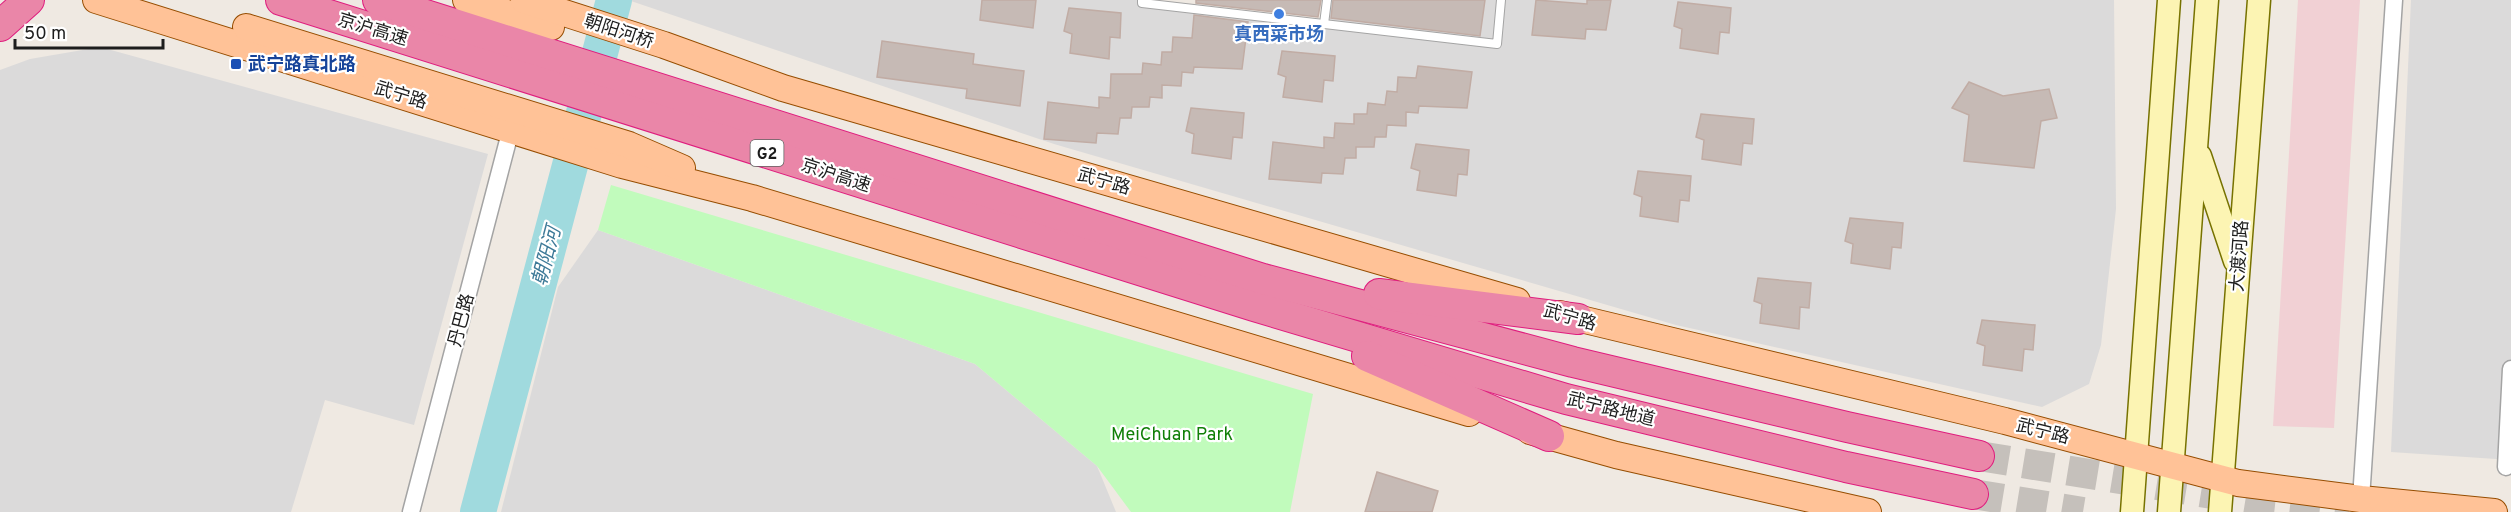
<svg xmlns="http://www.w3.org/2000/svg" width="2511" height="512" font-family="Overpass,'Noto Sans SC',sans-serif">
<rect width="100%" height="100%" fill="#efe9e2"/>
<!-- residential -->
<g fill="#dbdada">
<polygon points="628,0 1142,0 1324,24 1327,0 2114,0 2116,209 2101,345 2089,384 2042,407 1676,325 1054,144"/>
<polygon points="2411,0 2511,0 2511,460 2391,452"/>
<polygon points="100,47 488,154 414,425 325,400 291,512 0,512 0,70 30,59"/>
<polygon points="598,230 975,364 1097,466 1116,512 501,512 558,287"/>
</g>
<!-- commercial -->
<polygon fill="#f1d0d4" points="2298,0 2360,0 2334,428 2273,426"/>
<!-- park -->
<polygon fill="#c1fbbc" points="611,185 1313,394 1290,512 1131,512 1097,466 975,364 598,230"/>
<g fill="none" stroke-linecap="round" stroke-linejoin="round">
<!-- river -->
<polyline stroke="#a0dade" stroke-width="36" points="478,512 614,0"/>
</g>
<!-- building -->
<g fill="#c6bab5" stroke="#c1aca4" stroke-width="1.5">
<polygon points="982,0 1036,0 1033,28 980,20"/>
<polygon points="1196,0 1321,0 1318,17 1196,3"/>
<polygon points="1333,0 1485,0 1480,36 1331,18"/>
<polygon points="1536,0 1587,4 1587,0 1611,0 1606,30 1586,29 1585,39 1532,35"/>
<polygon points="1678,2 1731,8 1729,33 1720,32 1718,54 1680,48 1682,29 1674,26"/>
<polygon points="1069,8 1121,13 1120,38 1110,37 1109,59 1070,53 1072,34 1064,31"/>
<polygon points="1194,15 1248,22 1242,69 1194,67 1193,73 1182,72 1181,86 1162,85 1162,98 1150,97 1149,107 1132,107 1131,118 1120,118 1118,134 1097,133 1096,143 1044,139 1048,102 1099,108 1099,97 1110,98 1111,74 1142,74 1143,63 1161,65 1162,52 1172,52 1173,37 1192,38"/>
<polygon points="882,41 974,54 973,64 1024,71 1020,106 966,98 967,89 877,77"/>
<polygon points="1282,51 1335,56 1333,81 1324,80 1322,102 1283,97 1286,77 1278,74"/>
<polygon points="1418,66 1472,72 1467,108 1419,106 1418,113 1406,112 1406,126 1387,125 1386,137 1375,137 1374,147 1356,147 1356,158 1345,158 1343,174 1322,173 1321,183 1269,179 1273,142 1324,148 1324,137 1334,138 1335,123 1354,124 1354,114 1367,114 1368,103 1385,105 1387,91 1397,92 1398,77 1416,78"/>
<polygon points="1969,82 2003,96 2049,89 2057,118 2041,121 2034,168 1964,161 1969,115 1952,108"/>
<polygon points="1191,108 1244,113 1242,138 1233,137 1231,159 1192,153 1194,134 1186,131"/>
<polygon points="1701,114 1754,119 1752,144 1743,143 1741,165 1702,159 1704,140 1696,137"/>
<polygon points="1416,144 1469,150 1467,175 1458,174 1456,196 1417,190 1420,171 1411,168"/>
<polygon points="1638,171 1691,176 1689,201 1680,200 1678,222 1640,216 1642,197 1634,194"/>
<polygon points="1850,218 1903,223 1901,248 1892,247 1890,269 1851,263 1853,244 1845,241"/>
<polygon points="1758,278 1811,283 1809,308 1800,307 1799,329 1760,323 1762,304 1754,301"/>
<polygon points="1982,320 2035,325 2033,350 2024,349 2022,371 1983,365 1985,346 1977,343"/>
<polygon points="1377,472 1438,491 1432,512 1365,512"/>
</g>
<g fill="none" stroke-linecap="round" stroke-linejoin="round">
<!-- highway-tunnel -->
<g stroke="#c5c0bb" stroke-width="30" stroke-dasharray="30 15" stroke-linecap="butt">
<polyline points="1979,456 2268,503 2349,512"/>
<polyline points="1973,494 2083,512"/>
</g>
<!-- lane casing -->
<g stroke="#a4a4a4" stroke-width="10">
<g id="lane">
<polyline points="1142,0 1142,3 1497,44 1501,0"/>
<polyline points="1324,24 1327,0"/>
</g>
</g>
<!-- street casing -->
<g stroke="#a4a4a4" stroke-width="19">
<g id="street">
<polyline points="2506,467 2511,369"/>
<polyline points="2361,499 2394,0"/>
<polyline points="411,512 511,129"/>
</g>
</g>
<!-- secondary casing -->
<g stroke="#777200" stroke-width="25">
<g id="secondary">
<polyline points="2200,156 2235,261"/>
<polyline points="2132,512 2169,0"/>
<polyline points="2169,512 2207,0"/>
<polyline points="2220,512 2259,0"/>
</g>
</g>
<!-- primary casing -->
<g stroke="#964d00" stroke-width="28">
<g id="primary">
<polyline points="96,0 622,165 752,198 1469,413"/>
<polyline points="466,0 551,27"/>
<polyline points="524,0 664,45 783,88 1517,301"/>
<polyline points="246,27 629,145 682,168"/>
<polyline points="1560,314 2005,421 2238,483 2361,499 2494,512"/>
<polyline points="1530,431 1616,455 1868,512"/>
</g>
</g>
<!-- highway casing -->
<g stroke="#df1d7e" stroke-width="32">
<g id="highway">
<polyline points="281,0 1254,306 1566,399 1846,467 1973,494"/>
<polyline points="378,0 1263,279 1573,362 1847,427 1979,456"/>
<polyline points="0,26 29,0"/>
<polyline points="1379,294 1578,319"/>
<polyline points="1367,356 1549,436"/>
</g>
</g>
<!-- lane -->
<use href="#lane" stroke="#fff" stroke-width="8"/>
<!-- street -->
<use href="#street" stroke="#fff" stroke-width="16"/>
<!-- secondary -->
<use href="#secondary" stroke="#fcf4b3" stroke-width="22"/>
<!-- primary -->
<use href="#primary" stroke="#ffc297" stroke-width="26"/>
<!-- highway -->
<use href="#highway" stroke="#ea86a8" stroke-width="30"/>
</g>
<!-- markers -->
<circle fill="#3f7fe0" stroke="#fff" stroke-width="2" cx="1279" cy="14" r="6"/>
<rect fill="#1a4fb4" stroke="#fff" stroke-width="2" x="230" y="58" width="12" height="12" rx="3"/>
<g text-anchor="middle" stroke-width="4.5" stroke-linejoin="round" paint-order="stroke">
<!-- shield labels -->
<rect fill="#fff" stroke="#616161" stroke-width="1.5" x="750.5" y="140" width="33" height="26" rx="4.5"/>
<g font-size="16" font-weight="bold" fill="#1d1d1d">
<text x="767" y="159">G2</text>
</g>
<!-- street labels -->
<g font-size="18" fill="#1d1d1d" stroke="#fff">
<text transform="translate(373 29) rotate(17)" y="6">京沪高速</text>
<text transform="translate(619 31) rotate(18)" y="6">朝阳河桥</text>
<text transform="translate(401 95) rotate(17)" y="6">武宁路</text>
<text transform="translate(836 175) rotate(18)" y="6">京沪高速</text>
<text transform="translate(1104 181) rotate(16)" y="6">武宁路</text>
<text transform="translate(2239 256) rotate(-86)" y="6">大渡河路</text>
<text transform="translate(1570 317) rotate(16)" y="6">武宁路</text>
<text transform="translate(461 320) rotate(-75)" y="6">丹巴路</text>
<text transform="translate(1611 409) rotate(14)" y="6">武宁路地道</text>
<text transform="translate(2043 431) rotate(14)" y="6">武宁路</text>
</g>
<!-- shop labels -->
<g font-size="18" font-weight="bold" fill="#366cbe" stroke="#fff">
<text x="1279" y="40">真西菜市场</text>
</g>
<!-- transit labels -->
<g font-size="18" font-weight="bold" fill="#164399" stroke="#fff" text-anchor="start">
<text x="248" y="70">武宁路真北路</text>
</g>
<!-- park labels -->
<g font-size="18" fill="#107f07" stroke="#fff">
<text x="1172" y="440">MeiChuan Park</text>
</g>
<!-- water labels -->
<g font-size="20" font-style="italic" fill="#3e7a98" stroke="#fff">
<text transform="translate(546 256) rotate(-75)" y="7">朝阳河</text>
</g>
</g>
<!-- scale -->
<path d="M15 39v9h148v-9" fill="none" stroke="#1d1d1d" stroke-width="3"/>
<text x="24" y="39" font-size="18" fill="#1d1d1d" stroke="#ffffff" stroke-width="4.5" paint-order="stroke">50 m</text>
</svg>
